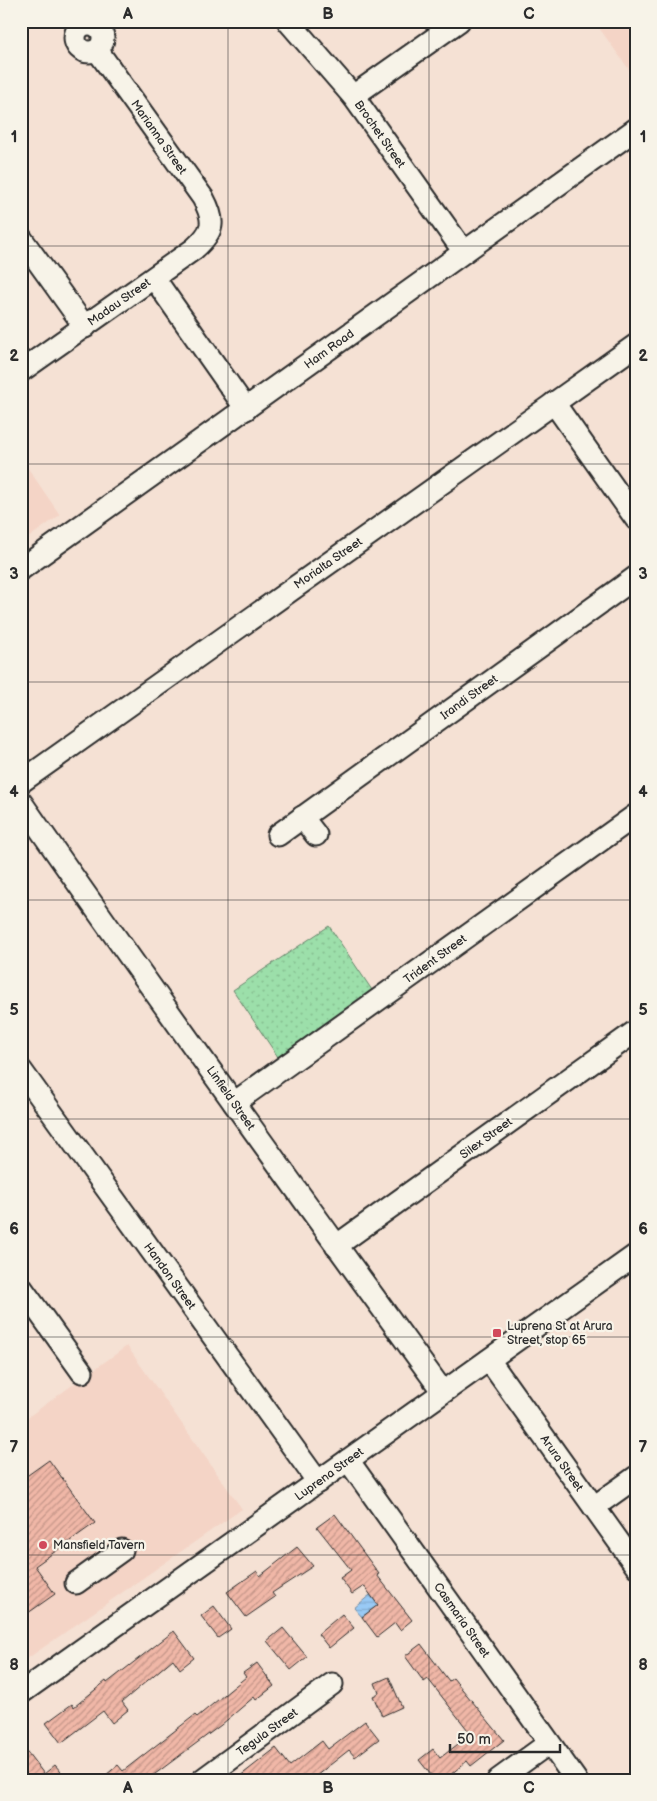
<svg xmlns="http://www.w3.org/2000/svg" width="657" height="1801" font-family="'Balsamiq Sans',sans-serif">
<defs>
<pattern id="park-dots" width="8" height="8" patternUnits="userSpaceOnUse" patternTransform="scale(1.25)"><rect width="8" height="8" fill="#9cdfaa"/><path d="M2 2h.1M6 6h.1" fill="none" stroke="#87c092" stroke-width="1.8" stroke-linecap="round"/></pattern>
<pattern id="water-rules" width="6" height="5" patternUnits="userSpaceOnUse" patternTransform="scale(1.25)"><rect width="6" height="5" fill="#99caf5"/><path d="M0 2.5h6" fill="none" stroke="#84aed2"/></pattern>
<pattern id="building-hatch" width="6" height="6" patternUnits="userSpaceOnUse" patternTransform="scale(1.25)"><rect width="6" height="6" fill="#f0b7a7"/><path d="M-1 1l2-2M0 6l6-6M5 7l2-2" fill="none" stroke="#c39588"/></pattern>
</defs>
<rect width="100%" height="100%" fill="#f5e1d4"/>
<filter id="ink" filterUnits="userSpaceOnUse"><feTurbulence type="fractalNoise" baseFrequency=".02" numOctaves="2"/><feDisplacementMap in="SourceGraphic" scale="10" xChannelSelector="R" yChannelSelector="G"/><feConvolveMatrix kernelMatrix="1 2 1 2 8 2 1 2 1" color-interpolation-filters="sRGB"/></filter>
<g filter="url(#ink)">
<!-- built -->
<g fill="#f4d4c6">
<polygon points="594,21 636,21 636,79"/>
<polygon points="25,464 60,515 21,543 21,467"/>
<polygon points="127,1346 242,1509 21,1663 21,1422"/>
</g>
<!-- park -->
<polygon fill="url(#park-dots)" stroke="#64856a" points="329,926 374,993 278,1057 233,990"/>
<!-- water -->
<polygon fill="url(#water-rules)" stroke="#6d8aa4" points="370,1595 378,1605 362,1617 354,1608"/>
<!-- building -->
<g fill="url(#building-hatch)" stroke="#2b2b2b">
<polygon points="49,1460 95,1523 35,1566 55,1594 21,1618 21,1480"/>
<polygon points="335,1514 379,1574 377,1575 412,1620 400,1630 395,1623 377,1637 362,1617 378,1605 364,1586 352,1594 340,1578 351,1570 317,1527"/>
<polygon points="297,1547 313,1566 272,1593 275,1597 246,1617 227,1592 257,1571 260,1576"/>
<polygon points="214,1606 231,1629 218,1638 201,1616"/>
<polygon points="342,1614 354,1628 329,1648 318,1634"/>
<polygon points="283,1628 307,1657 291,1670 267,1641"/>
<polygon points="174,1631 194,1658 180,1669 173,1659 122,1702 128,1710 112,1723 103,1711 61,1743 46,1723 72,1704 74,1707 106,1681 107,1683"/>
<polygon points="421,1644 449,1681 453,1678 504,1740 471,1766 467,1761 444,1780 435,1780 419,1760 433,1749 440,1758 471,1734 428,1679 424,1682 405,1656"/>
<polygon points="257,1663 274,1686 256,1700 254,1697 221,1725 147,1780 100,1780 118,1765 123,1771 195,1715 197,1717 246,1677 243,1673"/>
<polygon points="389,1677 402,1707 382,1716 373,1696 379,1693 375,1683"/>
<polygon points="365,1721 379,1739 355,1757 349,1750 311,1780 235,1780 276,1748 290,1766 322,1741 328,1749"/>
<polygon points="21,1744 44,1774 55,1765 68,1780 21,1780"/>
</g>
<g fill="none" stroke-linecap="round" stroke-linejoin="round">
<!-- minor casing -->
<g stroke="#2b2b2b" stroke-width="25">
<g id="minor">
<polyline points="288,21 353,96 464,252"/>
<circle cx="89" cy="38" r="14"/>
<polyline points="353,96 459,21"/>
<polyline points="21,238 85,327"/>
<polyline points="154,278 246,409"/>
<path d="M21 371 194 249C214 231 216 222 203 198L97 50"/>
<polyline points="554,403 636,519"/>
<polyline points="21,569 636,129"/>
<polyline points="21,782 636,345"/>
<path d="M21 802C159 1001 301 1197 443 1392"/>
<polyline points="302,817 316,835"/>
<polyline points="278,835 636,577"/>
<polyline points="21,1070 318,1482"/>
<polyline points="234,1103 636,815"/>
<polyline points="336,1246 636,1031"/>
<polyline points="21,1287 82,1372"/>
<polyline points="489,1360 636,1566"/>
<polyline points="348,1460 576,1780"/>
<polyline points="594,1507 636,1477"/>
<polyline points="76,1583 122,1550"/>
<polyline points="21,1693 636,1255"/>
<polyline points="202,1780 332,1684"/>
<polyline points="498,1780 549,1743"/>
</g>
</g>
<!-- minor -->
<use href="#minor" stroke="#f7f3e8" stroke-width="21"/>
</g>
</g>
<!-- grid -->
<path fill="none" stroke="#2b2b2b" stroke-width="1" stroke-opacity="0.55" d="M228 21V1780M429 21V1780M21 246H636M21 464H636M21 682H636M21 900H636M21 1119H636M21 1337H636M21 1555H636"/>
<!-- markers -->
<g fill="#d1495b" stroke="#f7f3e8" stroke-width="2">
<rect x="492" y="1328" width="10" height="10" rx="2.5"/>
<circle cx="43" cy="1545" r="5"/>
</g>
<g text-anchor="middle" stroke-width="4.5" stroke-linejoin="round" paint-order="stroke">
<!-- street labels -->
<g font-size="12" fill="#2b2b2b" stroke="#f7f3e8">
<text transform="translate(380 134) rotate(55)" y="4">Brochet Street</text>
<text transform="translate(159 137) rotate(55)" y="4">Marianna Street</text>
<text transform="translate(119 302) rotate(-35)" y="4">Madau Street</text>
<text transform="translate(329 349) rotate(-36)" y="4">Ham Road</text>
<text transform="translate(328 563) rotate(-35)" y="4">Morialta Street</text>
<text transform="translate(469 697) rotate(-36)" y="4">Irandi Street</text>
<text transform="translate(435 959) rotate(-36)" y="4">Trident Street</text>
<text transform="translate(231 1098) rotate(55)" y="4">Linfield Street</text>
<text transform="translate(486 1138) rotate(-36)" y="4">Silex Street</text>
<text transform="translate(170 1276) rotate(54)" y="4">Handon Street</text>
<text transform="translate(562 1463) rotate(55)" y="4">Arura Street</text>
<text transform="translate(329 1474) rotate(-36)" y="4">Luprena Street</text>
<text transform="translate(462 1620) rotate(55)" y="4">Casmaria Street</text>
<text transform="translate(267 1732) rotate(-36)" y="4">Tegula Street</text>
</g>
<!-- poi labels -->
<g font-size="12" fill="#2b2b2b" stroke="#f7f3e8" text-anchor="start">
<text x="507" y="1330">Luprena St at Arura<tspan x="507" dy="14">Street, stop 65</tspan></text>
<text x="53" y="1549">Mansfield Tavern</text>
</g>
</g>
<!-- margin -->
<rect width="657" height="1801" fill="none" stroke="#f7f3e8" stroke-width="55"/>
<!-- scale -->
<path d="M450 1744v8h110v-8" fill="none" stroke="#2b2b2b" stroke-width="2.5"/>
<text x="457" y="1744" font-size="15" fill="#2b2b2b" stroke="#f7f3e8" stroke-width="4" paint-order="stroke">50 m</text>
<rect x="28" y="28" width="602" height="1746" fill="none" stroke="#2b2b2b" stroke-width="2"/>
<g font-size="16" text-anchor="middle" font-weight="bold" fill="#2b2b2b">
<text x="128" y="19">A</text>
<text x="328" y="19">B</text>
<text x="529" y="19">C</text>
<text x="14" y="142">1</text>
<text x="643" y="142">1</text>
<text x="14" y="361">2</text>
<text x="643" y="361">2</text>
<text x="14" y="579">3</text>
<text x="643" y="579">3</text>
<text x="14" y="797">4</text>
<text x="643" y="797">4</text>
<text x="14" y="1015">5</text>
<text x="643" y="1015">5</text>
<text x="14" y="1234">6</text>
<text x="643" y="1234">6</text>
<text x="14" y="1452">7</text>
<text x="643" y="1452">7</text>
<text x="14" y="1670">8</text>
<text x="643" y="1670">8</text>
<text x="128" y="1793">A</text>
<text x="328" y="1793">B</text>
<text x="529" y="1793">C</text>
</g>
</svg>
